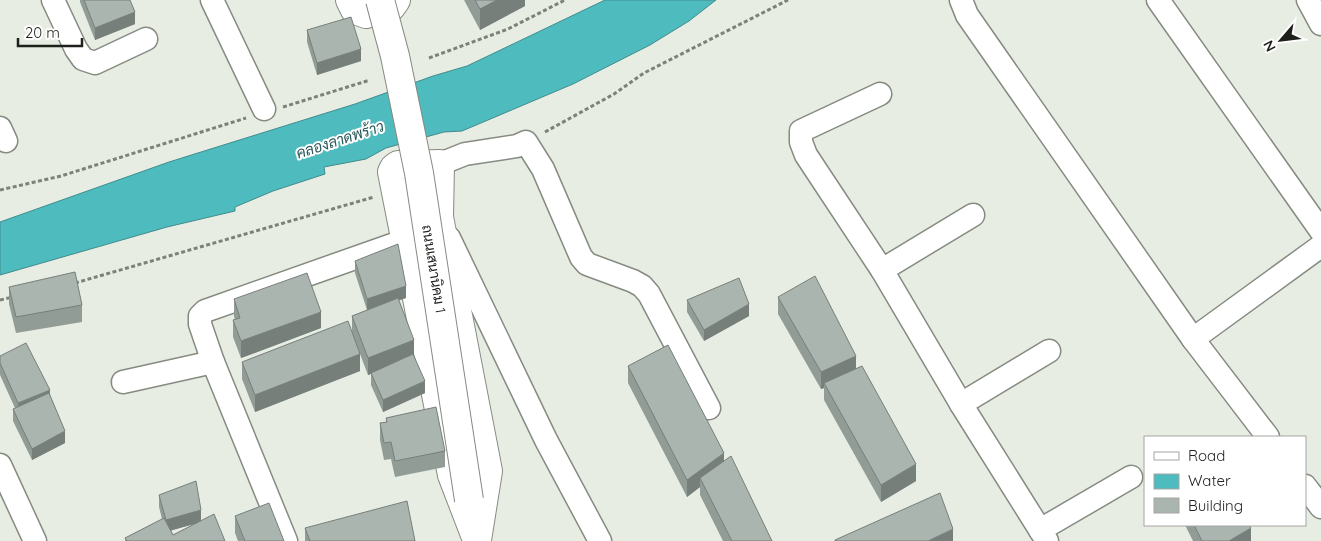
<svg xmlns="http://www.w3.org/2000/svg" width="1321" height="541" font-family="Quicksand,Sarabun,sans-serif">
<rect width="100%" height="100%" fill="#e7ede2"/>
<!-- water -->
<polygon fill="#4ebbbe" stroke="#408c8d" points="605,0 716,0 689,21 650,45 573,84 462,131 444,132 386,148 366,159 324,167 325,174 273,191 235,207 235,211 167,227 0,275 0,222 169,162 355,104 433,76 467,66"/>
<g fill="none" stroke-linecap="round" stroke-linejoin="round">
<!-- minor casing -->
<g stroke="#868b82" stroke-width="25">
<g id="minor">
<polyline points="53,0 76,49 83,59 95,63 146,39"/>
<polyline points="212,0 264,109"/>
<polyline points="961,0 967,15 1193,339 1268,437"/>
<polyline points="1158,0 1321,231"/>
<polyline points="1308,0 1321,24"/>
<polyline points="880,94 801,131 801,142 806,155 882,270 961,404 1047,541"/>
<polyline points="0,128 6,141"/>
<polyline points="440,164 465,154 517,146 526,142 543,169 581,257 587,264 633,281 642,286 649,294 709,408"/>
<polyline points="449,238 546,440 600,541"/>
<polyline points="882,270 973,215"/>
<polyline points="1193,339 1321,246"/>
<polyline points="123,382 213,362"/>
<polyline points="961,404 1049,351"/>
<polyline points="0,465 35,541"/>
<polyline points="1305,486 1321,507"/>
<polyline points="1040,530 1131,477"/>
<polyline points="286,541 213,362 200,324 200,316 205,311 406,240"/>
</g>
</g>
<!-- tertiary casing -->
<g stroke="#868b82" stroke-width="30">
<g id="tertiary">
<polyline points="350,0 355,10 366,14 391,7 396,0"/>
<polygon points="440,164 439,217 488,471 477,540 452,475 392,172 394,168 398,165"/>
</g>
</g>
<!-- path -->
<g stroke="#7d817a" stroke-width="3" stroke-dasharray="4 2.5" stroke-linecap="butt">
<polyline points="429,58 508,29 565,0"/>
<polyline points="283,107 370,80"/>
<polyline points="545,132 614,94 644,73 788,0"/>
<polyline points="0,190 61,176 246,118"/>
<polyline points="75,283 374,197"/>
<polyline points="0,300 13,297"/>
</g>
<!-- minor -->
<use href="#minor" stroke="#fff" stroke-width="22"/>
<!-- tertiary -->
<use href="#tertiary" stroke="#fff" stroke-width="28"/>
<!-- tertiary-bridge casing -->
<g stroke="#868b82" stroke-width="30" stroke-linecap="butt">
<polyline id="tertiary-bridge" points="380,0 395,56 419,173 469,500"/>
</g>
<!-- tertiary-bridge -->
<use href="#tertiary-bridge" stroke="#fff" stroke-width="28"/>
</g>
<!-- wall -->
<g fill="#929c97" fill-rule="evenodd">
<polygon points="80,0 130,0 135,24 95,40 80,2"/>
<polygon points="464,0 525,0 525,6 480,30"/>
<polygon points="307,30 361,61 317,75 307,42"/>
<polygon points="355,261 406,298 399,300 425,393 383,412 371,385 371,374 368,375 352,333 352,316 367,310 355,273"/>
<polygon points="9,287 82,305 82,322 16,333 9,304"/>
<polygon points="778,297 856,368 916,481 881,502 824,400 824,388 821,389 778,314"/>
<polygon points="234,299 321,328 241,358 233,337 233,320 235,320 234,316"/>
<polygon points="687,300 749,316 704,341 687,312"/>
<polygon points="0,356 50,395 65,443 32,460 13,421 13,409 15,408 0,375"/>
<polygon points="242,362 360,371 255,412 242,379"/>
<polygon points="628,366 724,461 772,541 723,541 700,495 700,487 687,497 628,383"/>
<polygon points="386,418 445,451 445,467 395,477 391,459 384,460 380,440 380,423 386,422"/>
<path d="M159 495 201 520 225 541H125V538L162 519 159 507ZM194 524 173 535 171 530Z"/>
<polygon points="235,516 284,541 238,541 235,533"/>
<polygon points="1185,525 1249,525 1251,541 1193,541"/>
<polygon points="305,528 415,541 305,541"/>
</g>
<!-- shaded-wall -->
<g fill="#777f7b">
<polygon points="497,0 525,0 525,6 480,30 480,9"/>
<polygon points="135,12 135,24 95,40 95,28"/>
<polygon points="361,49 361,61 317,75 317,63"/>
<polygon points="406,286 406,298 367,311 367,299"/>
<polygon points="749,304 749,316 704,341 704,330"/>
<polygon points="321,312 321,328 241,358 241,341"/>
<polygon points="414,340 414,357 368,375 368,358"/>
<polygon points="360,354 360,371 255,412 255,395"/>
<polygon points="856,356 856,373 824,383 824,388 821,389 821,372"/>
<polygon points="425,381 425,393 383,412 383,400"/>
<polygon points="50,390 50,402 18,415 18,403"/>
<polygon points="65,431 65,443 32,460 32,449"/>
<polygon points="724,453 724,469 700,478 700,487 687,497 687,480"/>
<polygon points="916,464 916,481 881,502 881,485"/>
<polygon points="201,510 201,522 166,532 166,520"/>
<polygon points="1251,528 1251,541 1229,541"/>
<polygon points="953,529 953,541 928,541"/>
</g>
<!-- building -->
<g fill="#aab5b0" stroke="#777f7b">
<polygon points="84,0 130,0 135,12 95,28"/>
<polygon points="475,0 497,0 480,9"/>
<polygon points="351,17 361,49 317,63 307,30"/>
<polygon points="398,244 406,286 367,299 355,261"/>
<polygon points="75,272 82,305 16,317 9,287"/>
<polygon points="307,273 321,312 241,341 233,320 240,318 234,299"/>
<polygon points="815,276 856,356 821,372 778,297"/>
<polygon points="739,278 749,304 704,330 687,300"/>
<polygon points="398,298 414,340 368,358 352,316"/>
<polygon points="348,321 360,354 255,395 242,362"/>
<polygon points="26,343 50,390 18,403 0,363 0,356"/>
<polygon points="668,345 724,453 687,480 628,366"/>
<polygon points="413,354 425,381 383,400 371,373"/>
<polygon points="862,366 916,464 881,485 824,383"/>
<polygon points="49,393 65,431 32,449 13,409"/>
<polygon points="436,407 445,451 395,461 391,442 384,443 380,423 387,422 386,418"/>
<polygon points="731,456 772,541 732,541 700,478"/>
<polygon points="196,481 201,510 166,520 159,495"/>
<polygon points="940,493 953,529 928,541 835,541 835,540"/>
<polygon points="407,501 415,541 310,541 305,528"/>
<polygon points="269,503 284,541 245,541 235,516"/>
<polygon points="214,514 225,541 127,541 125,538 164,518 173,535"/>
<polygon points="1194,525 1249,525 1251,528 1229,541 1202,541"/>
</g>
<g text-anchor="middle" stroke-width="4" stroke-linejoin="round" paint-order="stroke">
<!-- street labels -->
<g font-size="14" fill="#1e201c" stroke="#fff">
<text transform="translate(434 269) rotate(81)" y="5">ถนนเสนานิคม 1</text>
</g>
<!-- water labels -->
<g font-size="15" font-style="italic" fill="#2a595a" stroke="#fff">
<text transform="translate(340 140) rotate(-18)" y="5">คลองลาดพร้าว</text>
</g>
</g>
<!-- legend -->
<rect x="1144" y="436" width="162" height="90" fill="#ffffff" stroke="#a5a6a4"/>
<rect x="1154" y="452" width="25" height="8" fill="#ffffff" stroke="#a5a6a4"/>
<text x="1188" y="461" font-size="15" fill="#1e201c">Road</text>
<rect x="1154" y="474" width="25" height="15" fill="#4ebbbe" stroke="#a5a6a4"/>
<text x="1188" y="486" font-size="15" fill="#1e201c">Water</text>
<rect x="1154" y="498" width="25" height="15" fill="#aab5b0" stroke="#a5a6a4"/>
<text x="1188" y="511" font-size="15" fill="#1e201c">Building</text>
<!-- north arrow -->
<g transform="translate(1281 40) rotate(242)" stroke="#ffffff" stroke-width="4" paint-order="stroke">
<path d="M0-4L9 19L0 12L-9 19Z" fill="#1e201c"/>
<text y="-8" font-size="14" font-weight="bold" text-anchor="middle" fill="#1e201c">N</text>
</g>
<!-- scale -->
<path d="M18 38v8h64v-8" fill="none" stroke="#1e201c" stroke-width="2.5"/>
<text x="25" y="38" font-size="15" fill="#1e201c" stroke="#ffffff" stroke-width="4" paint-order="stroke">20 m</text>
</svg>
